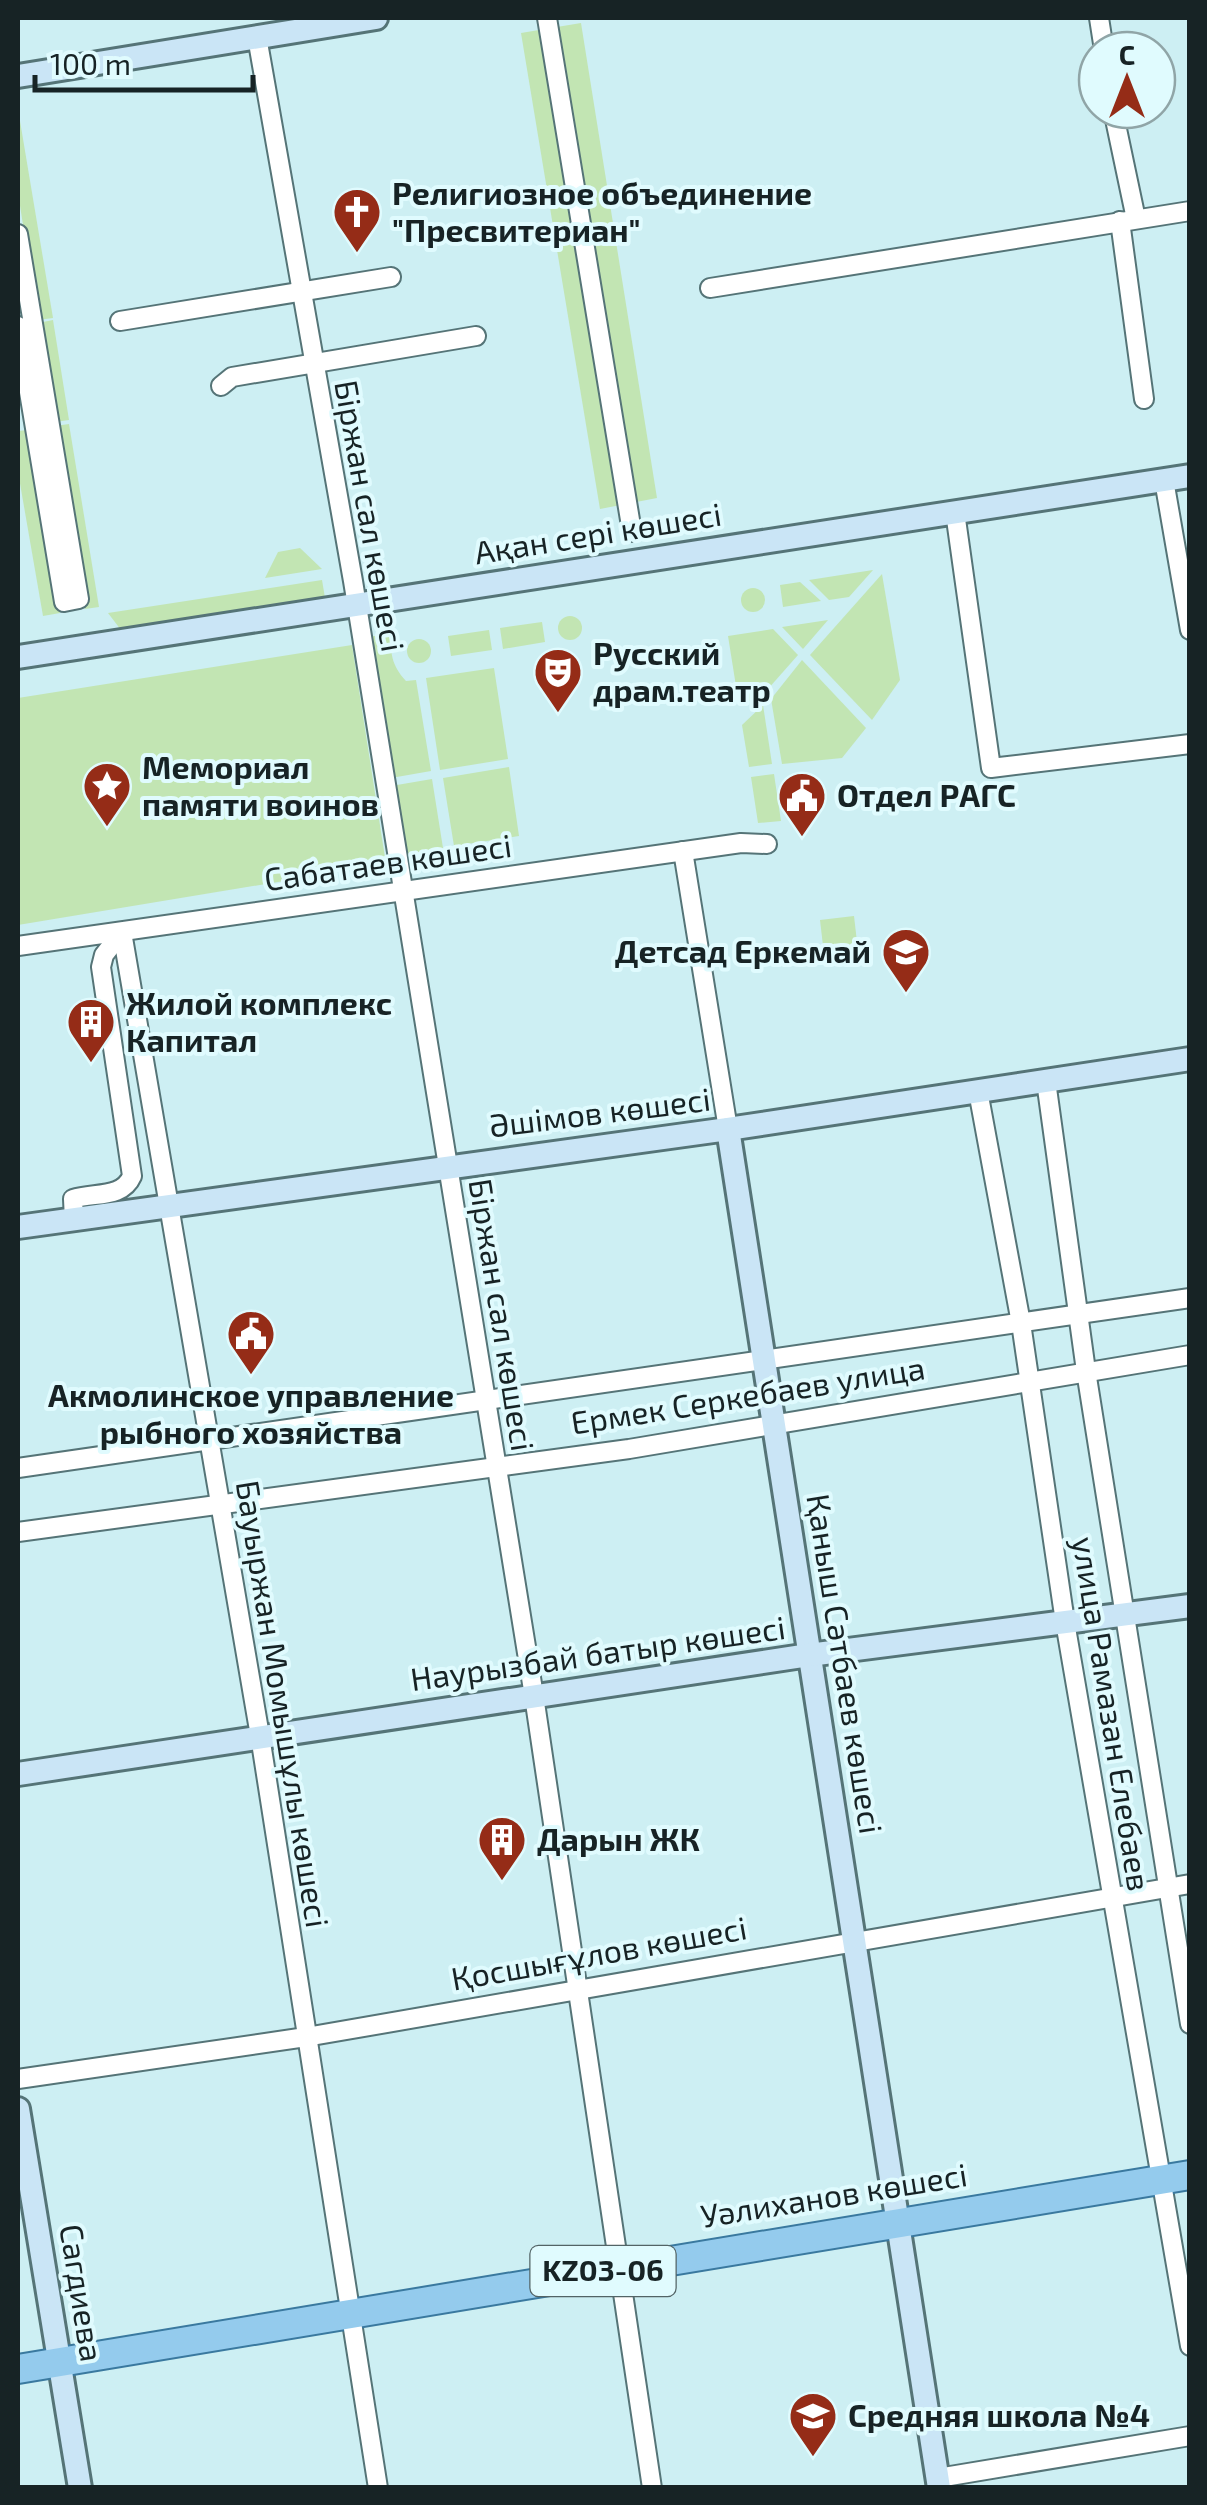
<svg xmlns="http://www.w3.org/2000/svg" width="1207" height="2505" font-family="'Exo 2',sans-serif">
<rect width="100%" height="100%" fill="#cdeff3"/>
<!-- green -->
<g fill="#c2e5b3">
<polygon points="581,23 657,498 600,509 521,33"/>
<polygon points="18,109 53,318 38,320 18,193"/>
<polygon points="53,320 69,420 55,422 38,323"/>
<polygon points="69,424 99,607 85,609 55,426"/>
<polygon points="28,430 60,613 43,616 18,472 18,431"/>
<polygon points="300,548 322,569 265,578 278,552"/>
<polygon points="873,570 849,597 829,600 809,580"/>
<polygon points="882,574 900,680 872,720 810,655"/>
<polygon points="322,580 325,598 121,630 108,613"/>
<polygon points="800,582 821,601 783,607 780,585"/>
<circle cx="753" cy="600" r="12"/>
<circle cx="570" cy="628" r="12"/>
<polygon points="828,620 803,649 782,627"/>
<polygon points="542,622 545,642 503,649 500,628"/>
<polygon points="773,629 798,655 761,697 739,705 728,636"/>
<polygon points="489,630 492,650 451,656 448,636"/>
<path d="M390 634C391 653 391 665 406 681L416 680 431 771 391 778 367 637Z"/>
<circle cx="419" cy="651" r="12"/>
<polygon points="352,645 386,864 18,925 18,698"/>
<polygon points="802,660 866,728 842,758 782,764 771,699"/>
<polygon points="494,668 508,759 440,770 426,678"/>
<polygon points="763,705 772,764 749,767 742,725"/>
<polygon points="509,767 519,836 454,846 443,778"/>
<polygon points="774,774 781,821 758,823 751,777"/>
<polygon points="432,779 443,848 402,855 391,786"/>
<polygon points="854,916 859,959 825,963 820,920"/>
</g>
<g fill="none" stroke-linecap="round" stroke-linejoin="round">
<!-- street casing -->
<g stroke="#557477" stroke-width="22">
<g id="street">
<polyline points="547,18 632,532"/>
<polyline points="1099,18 1104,50"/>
<polyline points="257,37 353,581 534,1696 652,2488"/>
<polyline points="1113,110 1136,219"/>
<polyline points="1120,221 1144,399"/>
<polyline points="18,234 79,599 64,602 18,326"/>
<polyline points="710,288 1190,211"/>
<polyline points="120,321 391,277"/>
<polyline points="221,386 232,377 476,336"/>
<polyline points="1164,480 1190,630"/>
<polyline points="955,512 991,768 1190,744"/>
<polyline points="683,851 728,1129"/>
<polyline points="122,932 260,1736 378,2488"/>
<polyline points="18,946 741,843 767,844"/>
<polyline points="1046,1081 1086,1371 1190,2024"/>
<polyline points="978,1091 1021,1323 1065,1622 1190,2346"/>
<path d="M74 1220 73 1199C94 1192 122 1199 132 1176L101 967 104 955 122 932"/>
<polyline points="18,1468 1190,1298"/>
<polyline points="18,1532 629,1449 1190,1355"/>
<polyline points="18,2079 306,2037 1190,1884"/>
<polyline points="938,2478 1190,2436"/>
</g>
</g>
<!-- secondary casing -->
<g stroke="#557477" stroke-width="28">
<g id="secondary">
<polyline points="18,76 376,18"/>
<polyline points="18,657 1190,476"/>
<polyline points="728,1129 939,2488"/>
<polyline points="18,1227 728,1129 1190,1059"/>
<polyline points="18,1774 809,1655 1190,1606"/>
<polyline points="18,2109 80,2488"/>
</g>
</g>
<!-- primary casing -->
<g stroke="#3a799f" stroke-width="32">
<polyline id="primary" points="18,2369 1190,2175"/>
</g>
<!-- street -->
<use href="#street" stroke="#fff" stroke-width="18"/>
<!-- secondary -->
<use href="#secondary" stroke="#cae5f6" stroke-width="22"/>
<!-- primary -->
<use href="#primary" stroke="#94cbed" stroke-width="28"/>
</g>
<!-- icons -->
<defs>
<g id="church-pin" transform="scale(2.5)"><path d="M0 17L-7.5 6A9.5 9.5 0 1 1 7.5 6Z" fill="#952c17" stroke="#e0fbfe"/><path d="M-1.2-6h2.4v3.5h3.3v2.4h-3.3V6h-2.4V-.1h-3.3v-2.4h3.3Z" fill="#fff"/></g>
<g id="theatre-pin" transform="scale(2.5)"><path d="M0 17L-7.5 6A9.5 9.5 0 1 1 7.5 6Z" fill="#952c17" stroke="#e0fbfe"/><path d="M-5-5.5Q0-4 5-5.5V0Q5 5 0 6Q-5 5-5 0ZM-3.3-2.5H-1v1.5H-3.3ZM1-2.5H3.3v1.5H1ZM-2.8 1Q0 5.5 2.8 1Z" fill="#fff"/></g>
<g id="sight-pin" transform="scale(2.5)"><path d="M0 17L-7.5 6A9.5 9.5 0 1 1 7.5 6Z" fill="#952c17" stroke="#e0fbfe"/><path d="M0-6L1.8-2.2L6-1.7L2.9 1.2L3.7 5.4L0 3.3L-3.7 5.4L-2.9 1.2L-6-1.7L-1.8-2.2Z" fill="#fff"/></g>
<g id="civic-pin" transform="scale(2.5)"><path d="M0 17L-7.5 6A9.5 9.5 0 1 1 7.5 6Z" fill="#952c17" stroke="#e0fbfe"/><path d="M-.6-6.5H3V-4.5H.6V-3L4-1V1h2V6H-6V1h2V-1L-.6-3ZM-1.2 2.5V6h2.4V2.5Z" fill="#fff"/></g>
<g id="school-pin" transform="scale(2.5)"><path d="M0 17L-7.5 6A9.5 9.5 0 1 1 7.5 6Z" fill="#952c17" stroke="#e0fbfe"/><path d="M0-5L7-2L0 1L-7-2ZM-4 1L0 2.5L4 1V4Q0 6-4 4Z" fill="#fff"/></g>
<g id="building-pin" transform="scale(2.5)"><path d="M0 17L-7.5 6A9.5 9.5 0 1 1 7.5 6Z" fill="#952c17" stroke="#e0fbfe"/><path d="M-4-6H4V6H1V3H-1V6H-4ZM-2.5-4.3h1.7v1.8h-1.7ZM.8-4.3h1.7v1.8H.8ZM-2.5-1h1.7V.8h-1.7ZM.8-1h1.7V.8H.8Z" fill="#fff"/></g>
</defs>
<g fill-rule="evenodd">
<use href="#church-pin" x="357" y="212"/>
<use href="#theatre-pin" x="558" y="672"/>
<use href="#sight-pin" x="107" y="786"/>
<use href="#civic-pin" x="802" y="796"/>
<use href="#school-pin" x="906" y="952"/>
<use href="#building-pin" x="91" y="1022"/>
<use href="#civic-pin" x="251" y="1334"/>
<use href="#building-pin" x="502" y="1840"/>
<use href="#school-pin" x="813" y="2416"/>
</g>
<g text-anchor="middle" stroke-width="8" stroke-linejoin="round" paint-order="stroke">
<!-- shield labels -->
<rect fill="#e0fbfe" stroke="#536466" stroke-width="2.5" x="530.5" y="2246" width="145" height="50" rx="8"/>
<g font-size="30" font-weight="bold" fill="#172325">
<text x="603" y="2281">KZ03-06</text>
</g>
<!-- poi labels -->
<g font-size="32" font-weight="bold" fill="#172325" stroke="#e0fbfe" text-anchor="start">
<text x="392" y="205">Религиозное объединение<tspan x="392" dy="37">"Пресвитериан"</tspan></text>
<text x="593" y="665">Русский<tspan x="593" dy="37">драм.театр</tspan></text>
<text x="142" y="779">Мемориал<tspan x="142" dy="37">памяти воинов</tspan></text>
<text x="837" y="807">Отдел РАГС</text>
<text x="871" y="963" text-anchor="end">Детсад Еркемай</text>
<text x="126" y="1015">Жилой комплекс<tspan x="126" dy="37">Капитал</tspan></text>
<text x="251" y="1407" text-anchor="middle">Акмолинское управление<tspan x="251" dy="37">рыбного хозяйства</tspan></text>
<text x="537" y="1851">Дарын ЖК</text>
<text x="848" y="2427">Средняя школа №4</text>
</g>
<!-- street labels -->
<g font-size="32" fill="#172325" stroke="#e0fbfe">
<text transform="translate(369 516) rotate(80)" y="11">Біржан сал көшесі</text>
<text transform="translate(598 534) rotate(-9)" y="11">Ақан сері көшесі</text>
<text transform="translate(388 863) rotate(-8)" y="11">Сабатаев көшесі</text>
<text transform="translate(600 1113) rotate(-7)" y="11">Әшімов көшесі</text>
<text transform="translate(501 1315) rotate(81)" y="11">Біржан сал көшесі</text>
<text transform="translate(748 1396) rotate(-9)" y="11">Ермек Серкебаев улица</text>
<text transform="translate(598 1654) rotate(-8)" y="11">Наурызбай батыр көшесі</text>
<text transform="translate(844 1664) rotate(81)" y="11">Қаныш Сәтбаев көшесі</text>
<text transform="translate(282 1704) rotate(81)" y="11">Бауыржан Момышұлы көшесі</text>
<text transform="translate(1111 1714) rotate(81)" y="11">улица Рамазан Елебаев</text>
<text transform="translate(599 1954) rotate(-10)" y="11">Қосшығұлов көшесі</text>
<text transform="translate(834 2196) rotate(-9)" y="11">Уәлиханов көшесі</text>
<text transform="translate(81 2293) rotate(81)" y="11">Сагдиева</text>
</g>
</g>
<!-- border -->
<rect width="1207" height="2505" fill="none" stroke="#172325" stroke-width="40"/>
<!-- north arrow -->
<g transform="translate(1127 80)"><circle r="48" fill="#e0fbfe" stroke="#90a5a7" stroke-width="2.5"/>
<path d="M0-8L18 38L0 25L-18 38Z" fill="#952c17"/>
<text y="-15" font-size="28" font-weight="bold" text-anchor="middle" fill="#172325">С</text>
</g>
<!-- scale -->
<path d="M35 75v15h218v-15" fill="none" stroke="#172325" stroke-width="5"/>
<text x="50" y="75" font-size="30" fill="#172325" stroke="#e0fbfe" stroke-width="8" paint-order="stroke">100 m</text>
</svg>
